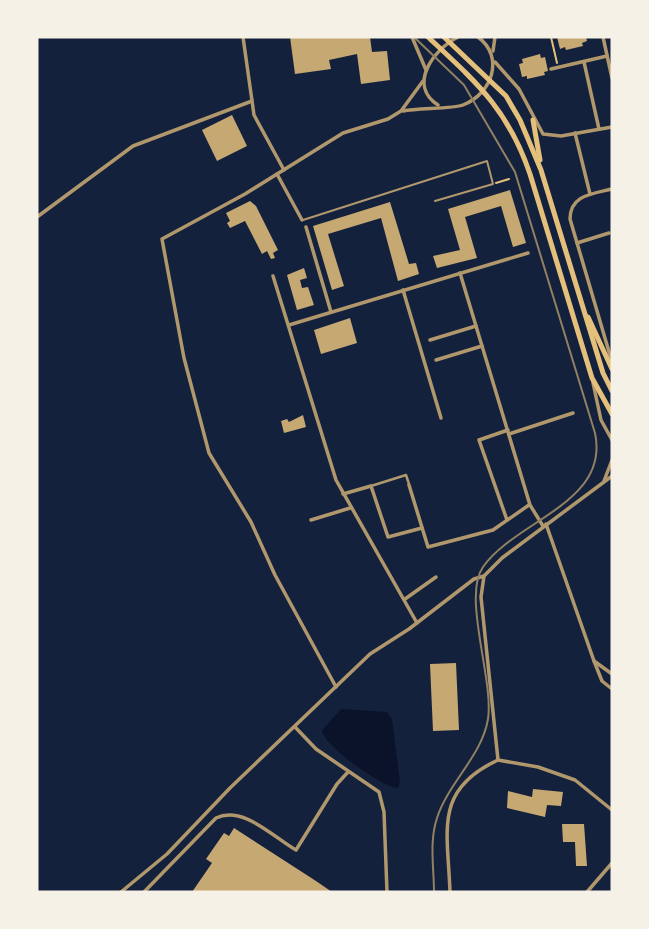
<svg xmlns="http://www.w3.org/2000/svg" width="649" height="929" font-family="Overpass,sans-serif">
<rect width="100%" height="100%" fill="#14213d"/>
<!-- water -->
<path fill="#0b132b" d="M341 709 387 712 392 719 400 782 398 788C383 788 322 745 322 730Z"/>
<!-- building -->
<g fill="#c6a872">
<polygon points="290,37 370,37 372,52 387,51 390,80 361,84 357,54 329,60 331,69 295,74"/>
<polygon points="557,37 586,37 587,41 582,43 583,46 566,50 565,47 560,49"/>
<polygon points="540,54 541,58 545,57 548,71 544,72 545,75 527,79 527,76 522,77 519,64 523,63 522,59"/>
<polygon points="232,115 247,146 217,161 202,130"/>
<polygon points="510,190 526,243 513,247 501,206 465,217 477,258 437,268 433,256 460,250 448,209"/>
<polygon points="250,201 256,206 278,250 273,253 275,258 271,259 267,251 262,254 245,221 230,228 227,223 230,221 226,213"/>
<polygon points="390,202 409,264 416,263 419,274 398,281 381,218 328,234 344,286 332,290 313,226"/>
<polygon points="304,268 307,278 300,280 302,288 308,287 314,305 297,310 287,275"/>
<polygon points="350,318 357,343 321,354 314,330"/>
<polygon points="303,415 306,427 284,433 281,421 287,419 289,422"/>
<polygon points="456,663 459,730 433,731 430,664"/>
<polygon points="533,789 563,792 561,806 547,805 545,817 507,808 508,791 532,797"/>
<polygon points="562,824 584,824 587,866 576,866 575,842 563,842"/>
<polygon points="234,828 316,881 332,892 192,892 212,863 206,859 224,833 229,836"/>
</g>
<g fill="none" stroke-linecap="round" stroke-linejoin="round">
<!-- path -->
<g stroke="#e5c07b" stroke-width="2">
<polyline points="551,37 557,63"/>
<polyline points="496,183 509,179"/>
</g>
<!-- service -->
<polyline stroke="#b1986c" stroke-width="2" points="303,220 487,161 493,184 435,201"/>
<!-- pedestrian -->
<polyline stroke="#b1986c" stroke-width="2.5" points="371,486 406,475 409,484"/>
<!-- minor -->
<g stroke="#b1986c" stroke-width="3.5">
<polyline points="243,37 254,115 284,170"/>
<polyline points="412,37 426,70"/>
<polyline points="603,37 612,78"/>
<polyline points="493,51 495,37"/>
<polyline points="495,62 519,89 543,134 561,136 612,127"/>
<polyline points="584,62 599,129"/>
<polyline points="551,69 607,56"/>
<path d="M438 105C407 85 434 49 458 37"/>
<path d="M403 111C418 108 453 109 463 105 492 94 505 57 478 37"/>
<polyline points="575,133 590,194"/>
<polyline points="277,174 302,220"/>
<path d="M612 189C592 194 570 195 570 219L612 362"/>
<polyline points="37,217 133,146 252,101"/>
<polyline points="306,227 331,312"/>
<polyline points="577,243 609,233"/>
<polyline points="460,273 530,505 543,526"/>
<polyline points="273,276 336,480 417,623"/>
<polyline points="403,290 441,418"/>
<polyline points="289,325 528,253"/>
<polyline points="430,340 476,326"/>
<polyline points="436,360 482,346"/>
<polyline points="593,383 601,420 612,440"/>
<polyline points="509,434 573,413"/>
<polyline points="604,481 612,460"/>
<polyline points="409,485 428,547 493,530 529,505"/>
<polyline points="343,494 371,486 388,537 422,528"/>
<polyline points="311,520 350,508"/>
<polyline points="507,520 479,440 508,430"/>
<polyline points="546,524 594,661 602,681 612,689"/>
<polyline points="484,576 481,597 498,760"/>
<polyline points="405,599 436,577"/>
<polyline points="594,661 612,674"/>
<polyline points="336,687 275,575 251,522 209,453 184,358 162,239 245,194 343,133 388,119 401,111 423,81"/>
<polyline points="295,727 316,749 379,792 384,812 387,892"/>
<polyline points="498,760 538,767 575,780 612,810"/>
<polyline points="121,892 167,854 230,788 370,654 409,629 474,579 484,576 502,558 612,476"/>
<path d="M144 892 216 818C243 805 273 837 296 850L337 784 348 772"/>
<path d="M450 892C448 831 433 790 498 760"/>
<polyline points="587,892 612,863"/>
</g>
<!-- primary -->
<g stroke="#e5c07b" stroke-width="5">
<path d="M428 37C476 82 508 109 530 174L592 378 612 414"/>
<polyline points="444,37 506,96 520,120 541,170 603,373 612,391"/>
<polyline points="533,120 540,160"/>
<polyline points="588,317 612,369"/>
</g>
<!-- tram -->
<path stroke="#918062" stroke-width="2" d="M414 37 464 85 515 172 595 433C610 503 516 520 483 567 462 596 494 680 488 719 482 756 448 783 437 818 429 842 434 868 434 892"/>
</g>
<!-- border -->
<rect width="649" height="929" fill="none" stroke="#f6f1e7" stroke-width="77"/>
</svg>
